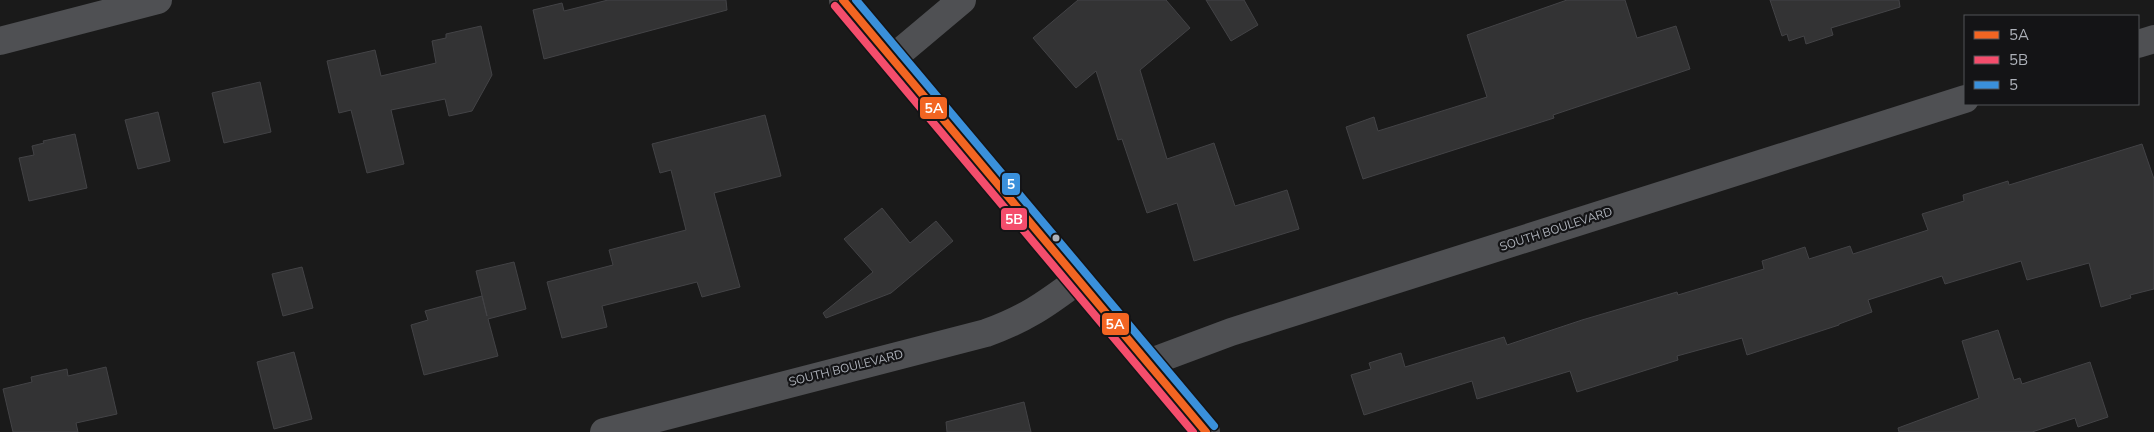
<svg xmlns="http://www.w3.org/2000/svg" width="2154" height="432" font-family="'Nunito Sans',sans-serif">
<rect width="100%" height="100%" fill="#1a1a1a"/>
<!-- building -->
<g fill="#333334" stroke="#434346">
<polygon points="608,0 726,0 727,10 544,59 533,10 562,3 564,11"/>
<polygon points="1078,0 1166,0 1190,28 1140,70 1167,159 1214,143 1235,206 1287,190 1299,229 1194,261 1177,203 1147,213 1122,139 1118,140 1096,71 1076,88 1033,38"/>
<polygon points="1206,0 1244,0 1258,25 1231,41"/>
<polygon points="1567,0 1625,0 1637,38 1676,26 1690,69 1553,115 1554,118 1363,179 1346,127 1374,117 1378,131 1487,97 1467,35"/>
<polygon points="1770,0 1899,0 1900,7 1831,28 1833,35 1806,44 1804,36 1789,41 1787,34 1782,36"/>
<polygon points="481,26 492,75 472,111 449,116 445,99 391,110 404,164 367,173 351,110 339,113 327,61 375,50 381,76 436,63 432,41 446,38 446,34"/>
<polygon points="260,82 271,132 224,143 212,93"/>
<polygon points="158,112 170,161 138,169 125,120"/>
<polygon points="765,115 781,176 714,193 740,287 702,297 697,282 602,306 607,327 562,338 547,282 613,265 609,250 686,230 671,170 660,173 652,144"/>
<polygon points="75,134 87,188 29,201 19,158 34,155 32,146 44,143 43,141"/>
<polygon points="2142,144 2154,179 2154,289 2130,295 2131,298 2101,307 2089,263 2027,280 2021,261 1945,284 1942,276 1868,300 1872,312 1839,324 1839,325 1747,355 1742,338 1677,356 1678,360 1577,392 1570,371 1477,399 1472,381 1364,415 1351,375 1371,369 1369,363 1401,353 1405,367 1504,337 1507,345 1582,320 1677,292 1678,295 1764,269 1762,261 1805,247 1809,259 1850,246 1853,254 1928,230 1922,214 1964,201 1963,195 2008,181 2009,185"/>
<polygon points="882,208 910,243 936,221 953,241 891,293 826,318 823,313 873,272 844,239"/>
<polygon points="514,262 526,309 488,319 498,356 424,375 411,325 428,320 425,311 482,296 487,316 476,271"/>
<polygon points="302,267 313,308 283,316 272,274"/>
<polygon points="1998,330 2014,380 2020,378 2022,384 2090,362 2108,417 2078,427 2075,418 2032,432 1899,432 1898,428 1979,398 1962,341"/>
<polygon points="294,352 312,419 274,429 257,362"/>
<polygon points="106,367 117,414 76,423 78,432 13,432 3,389 32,382 31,377 67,369 68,376"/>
<polygon points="1024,402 1031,432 947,432 946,422"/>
</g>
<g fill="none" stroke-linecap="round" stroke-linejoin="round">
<!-- street -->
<g stroke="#4f5053" stroke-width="28">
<polyline points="0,41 158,0"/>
<polyline points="2138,44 2154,39"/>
<polyline points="893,58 962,0"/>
<polyline points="1148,363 1231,332 1965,99"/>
<path d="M604 432 986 333C1025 319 1045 305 1077 281"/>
</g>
<!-- secondary -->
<path stroke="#4e4e50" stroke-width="28" d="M843 0C965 143 1085 288 1206 432"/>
<!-- bus-1 casing -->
<g stroke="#141416" stroke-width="11">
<polyline id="bus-1" points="843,0 1206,432"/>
</g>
<!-- bus-2 casing -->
<g stroke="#141416" stroke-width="11">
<polyline id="bus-2" points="835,6 1193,432"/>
</g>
<!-- bus-3 casing -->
<g stroke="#141416" stroke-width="11">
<polyline id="bus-3" points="856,0 1214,426"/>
</g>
<!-- bus-1 -->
<use href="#bus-1" stroke="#f26522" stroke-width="8"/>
<!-- bus-2 -->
<use href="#bus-2" stroke="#f44d6c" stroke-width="8"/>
<!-- bus-3 -->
<use href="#bus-3" stroke="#3a90db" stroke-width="8"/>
</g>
<!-- markers -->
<circle fill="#adb1b9" stroke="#141416" stroke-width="2" cx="1056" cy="238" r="4.5"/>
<g text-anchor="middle" stroke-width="4.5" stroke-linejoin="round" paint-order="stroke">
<!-- street labels -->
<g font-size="12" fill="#adb1b9" stroke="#141416">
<text transform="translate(1556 229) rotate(-18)" y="4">SOUTH BOULEVARD</text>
<text transform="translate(846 368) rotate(-14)" y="4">SOUTH BOULEVARD</text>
</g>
</g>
<g stroke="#141416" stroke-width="2">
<rect x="919" y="96" width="29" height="24" rx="5" fill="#f26522"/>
<rect x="1001" y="172" width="20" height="24" rx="5" fill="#3a90db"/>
<rect x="1000" y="207" width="28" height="24" rx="5" fill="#f44d6c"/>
<rect x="1101" y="312" width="29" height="24" rx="5" fill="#f26522"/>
</g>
<g font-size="14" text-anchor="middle" font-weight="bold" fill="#fff">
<text x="934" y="113">5A</text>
<text x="1011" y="189">5</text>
<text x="1014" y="224">5B</text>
<text x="1115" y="329">5A</text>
</g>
<!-- legend -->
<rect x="1964" y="15" width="175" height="90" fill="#141416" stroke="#515357"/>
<rect x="1974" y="31" width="25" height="8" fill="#f26522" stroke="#515357"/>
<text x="2009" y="40" font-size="15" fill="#adb1b9">5A</text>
<rect x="1974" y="56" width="25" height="8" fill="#f44d6c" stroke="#515357"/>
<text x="2009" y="65" font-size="15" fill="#adb1b9">5B</text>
<rect x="1974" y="81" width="25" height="8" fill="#3a90db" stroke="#515357"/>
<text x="2009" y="90" font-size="15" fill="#adb1b9">5</text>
</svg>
